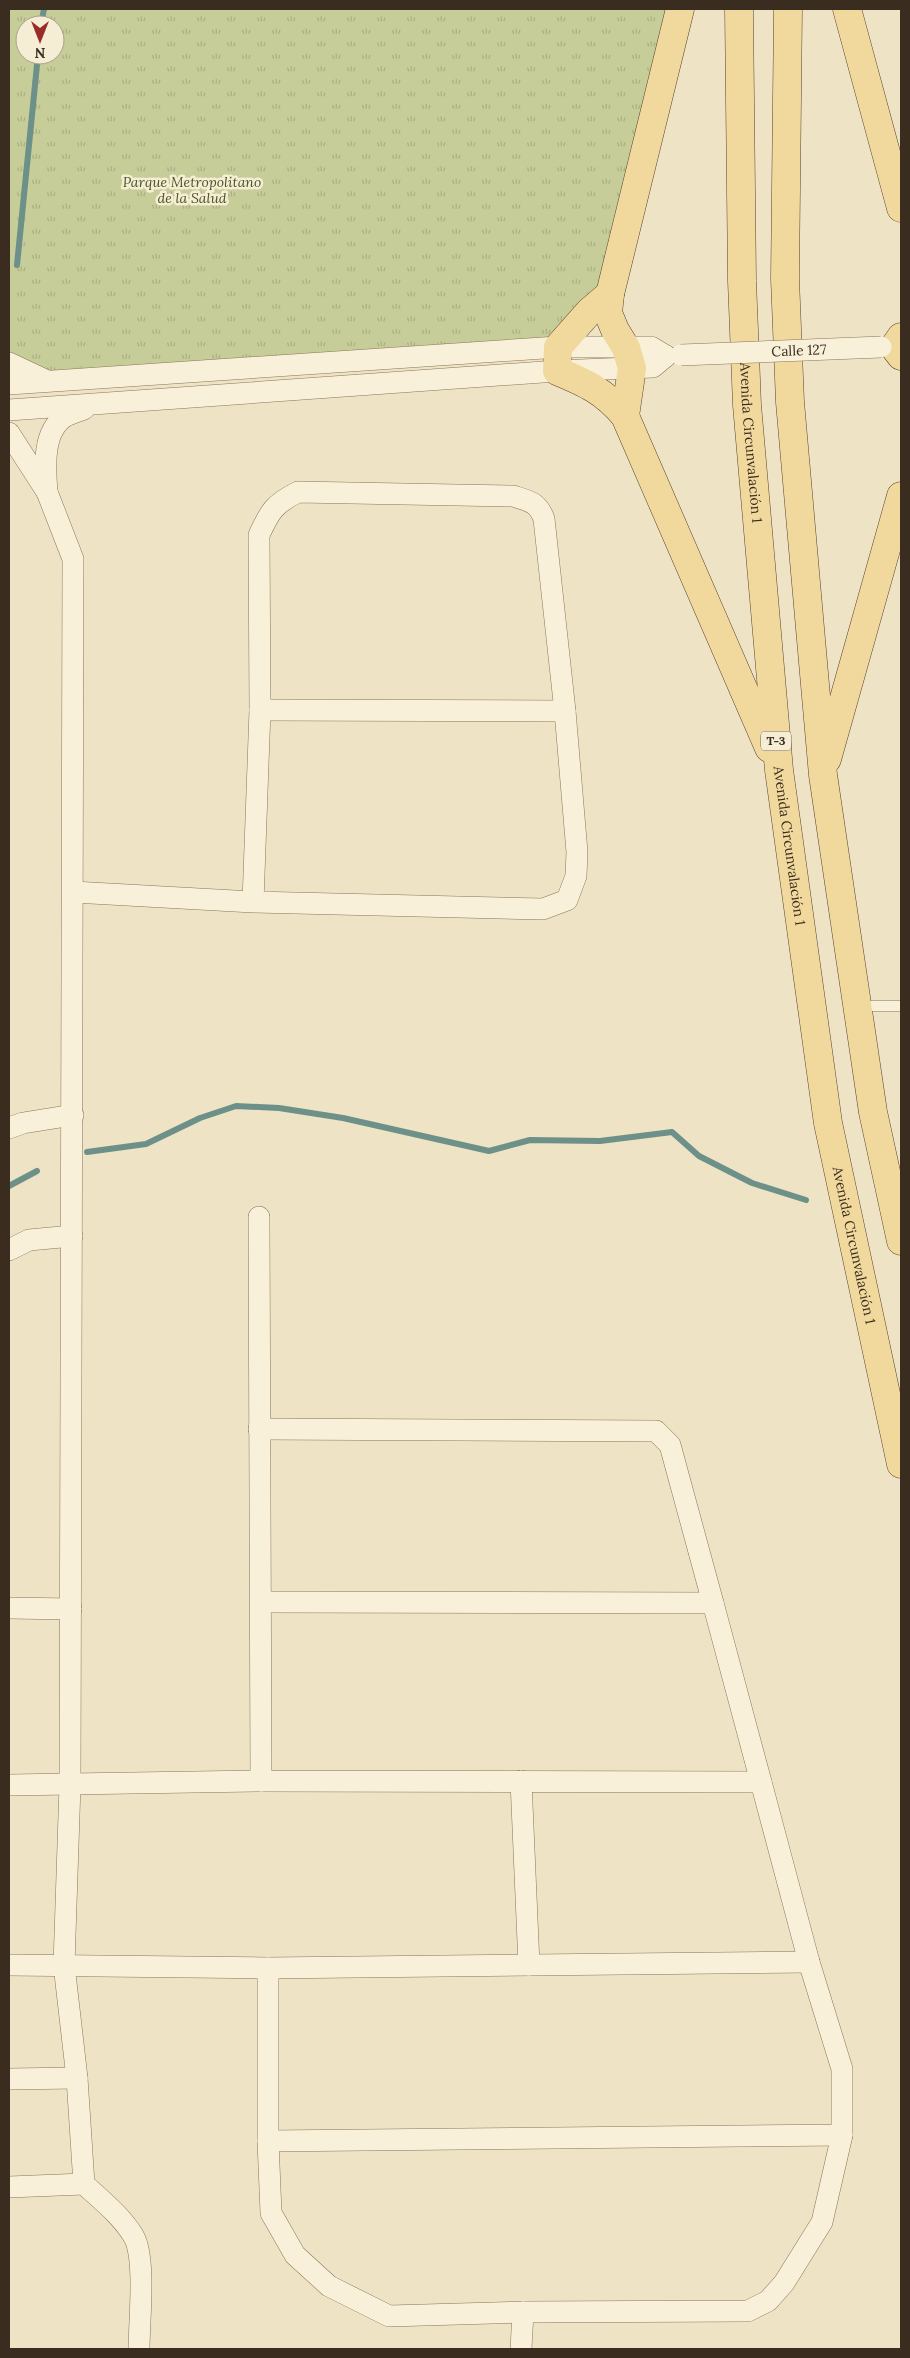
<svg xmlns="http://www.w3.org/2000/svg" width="910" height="2358" font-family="Lora,serif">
<defs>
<pattern id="grass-tufts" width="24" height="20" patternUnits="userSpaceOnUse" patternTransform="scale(1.25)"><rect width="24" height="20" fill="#c6cd99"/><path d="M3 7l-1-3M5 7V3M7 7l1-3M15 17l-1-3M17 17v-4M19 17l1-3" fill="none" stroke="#abb083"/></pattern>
</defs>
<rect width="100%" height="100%" fill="#eee3c5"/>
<!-- grass -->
<path fill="url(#grass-tufts)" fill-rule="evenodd" d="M9 9H680L610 294 558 347 48 381 9 363ZM25 25H55V55H25Z"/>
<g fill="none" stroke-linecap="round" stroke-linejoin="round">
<!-- stream -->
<g stroke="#6d9088" stroke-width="6">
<polyline points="41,25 44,9"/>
<polyline points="17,265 38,55"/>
<polyline points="87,1152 146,1144 200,1118 236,1106 279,1108 343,1118 489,1151 530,1140 600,1141 672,1132 699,1156 752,1183 806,1200"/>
<polyline points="9,1186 37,1171"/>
</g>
<!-- service casing -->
<g stroke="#8a755b" stroke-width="11">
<polyline id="service" points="857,1006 901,1006"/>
</g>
<!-- minor casing -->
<g stroke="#8a755b" stroke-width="22">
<g id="minor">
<polyline points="9,363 45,380"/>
<polyline points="9,384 558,347 651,347 666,356"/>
<polyline points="9,410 557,371 653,367 666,356"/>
<path d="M9 433 47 492 73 559 70 1785 64 1965 77 2078 84 2184C101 2200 122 2216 134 2237 146 2259 139 2323 139 2349"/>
<path d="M47 492C45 468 42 430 66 416 72 413 79 411 84 409"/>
<polyline points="260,710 565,711"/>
<path d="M73 892 253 902 543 909 567 900 576 876 577 852 565 711 544 519C538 502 529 501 513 496L298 492C274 504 270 511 259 535L260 710 253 902"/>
<polyline points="9,1128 23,1123 73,1115"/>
<polyline points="259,1217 261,1781 761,1782 809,1962 842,2069 842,2135 268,2141"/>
<polyline points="9,1250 29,1240 72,1236"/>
<polyline points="259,1429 656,1431 670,1445 713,1603"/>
<polyline points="261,1602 713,1603 761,1782"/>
<polyline points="9,1608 71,1609"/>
<polyline points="521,1781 529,1965"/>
<polyline points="9,1785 261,1781"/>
<polyline points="9,1965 268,1968 809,1962"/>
<polyline points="268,1968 268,2141 271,2213 295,2255 329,2286 389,2316 523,2312 748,2311 768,2301 784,2283 822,2222 842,2135"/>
<polyline points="9,2079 77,2078"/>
<polyline points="9,2187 84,2184"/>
<polyline points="521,2349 523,2312"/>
</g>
</g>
<!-- primary casing -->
<g stroke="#58432f" stroke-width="29">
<g id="primary">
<path id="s1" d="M739 9 742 281 747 405 779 770 828 1123 901 1464"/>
<polyline points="788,9 785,279 790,402 823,775 873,1112 901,1241"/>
<polyline points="847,9 901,208"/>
<path d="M610 294 589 312 558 347 557 371C586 383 604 391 625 416L769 748"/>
<polyline points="901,337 894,347 901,356"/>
<polyline points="625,416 632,368 626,348 615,330 608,313 610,294 680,9"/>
<polyline points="827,759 901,496"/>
</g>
</g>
<!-- service -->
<use href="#service" stroke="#f9f0d9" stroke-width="10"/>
<!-- minor -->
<use href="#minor" stroke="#f9f0d9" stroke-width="21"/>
<!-- primary -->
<use href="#primary" stroke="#f1d99e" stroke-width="28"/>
<!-- minor-bridge casing -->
<g stroke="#8a755b" stroke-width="22" stroke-linecap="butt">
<g id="minor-bridge">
<path id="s2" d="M681 355 881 347"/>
</g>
</g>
<!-- minor-bridge -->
<use href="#minor-bridge" stroke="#f9f0d9" stroke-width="21"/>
</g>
<g text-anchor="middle" stroke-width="5" stroke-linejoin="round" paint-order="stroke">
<!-- shield labels -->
<rect fill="#f6edd5" stroke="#726756" stroke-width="1" x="761" y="731.5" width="30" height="19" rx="4"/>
<g font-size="12" font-weight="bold" fill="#3a2d1f">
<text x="776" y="745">T-3</text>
</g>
<!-- park labels -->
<g font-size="14" font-style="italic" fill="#495626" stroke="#f6edd5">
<text x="192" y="187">Parque Metropolitano<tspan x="192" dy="16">de la Salud</tspan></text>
</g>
<!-- street labels -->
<g font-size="14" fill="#3a2d1f" stroke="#f6edd5">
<text dy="5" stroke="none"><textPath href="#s2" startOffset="118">Calle 127</textPath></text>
<text dy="5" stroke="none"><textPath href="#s1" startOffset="434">Avenida Circunvalación 1</textPath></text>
<text dy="5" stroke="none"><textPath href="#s1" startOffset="839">Avenida Circunvalación 1</textPath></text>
<text dy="5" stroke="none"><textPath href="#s1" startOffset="1244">Avenida Circunvalación 1</textPath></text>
</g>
</g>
<!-- border -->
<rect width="910" height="2358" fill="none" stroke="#3a2d1f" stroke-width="20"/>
<!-- north arrow -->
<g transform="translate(40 40) rotate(180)"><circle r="24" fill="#f6edd5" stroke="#aba08c"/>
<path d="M0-4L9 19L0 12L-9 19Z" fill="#992c2b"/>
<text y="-8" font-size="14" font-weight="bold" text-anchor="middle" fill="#3a2d1f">N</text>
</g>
</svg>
